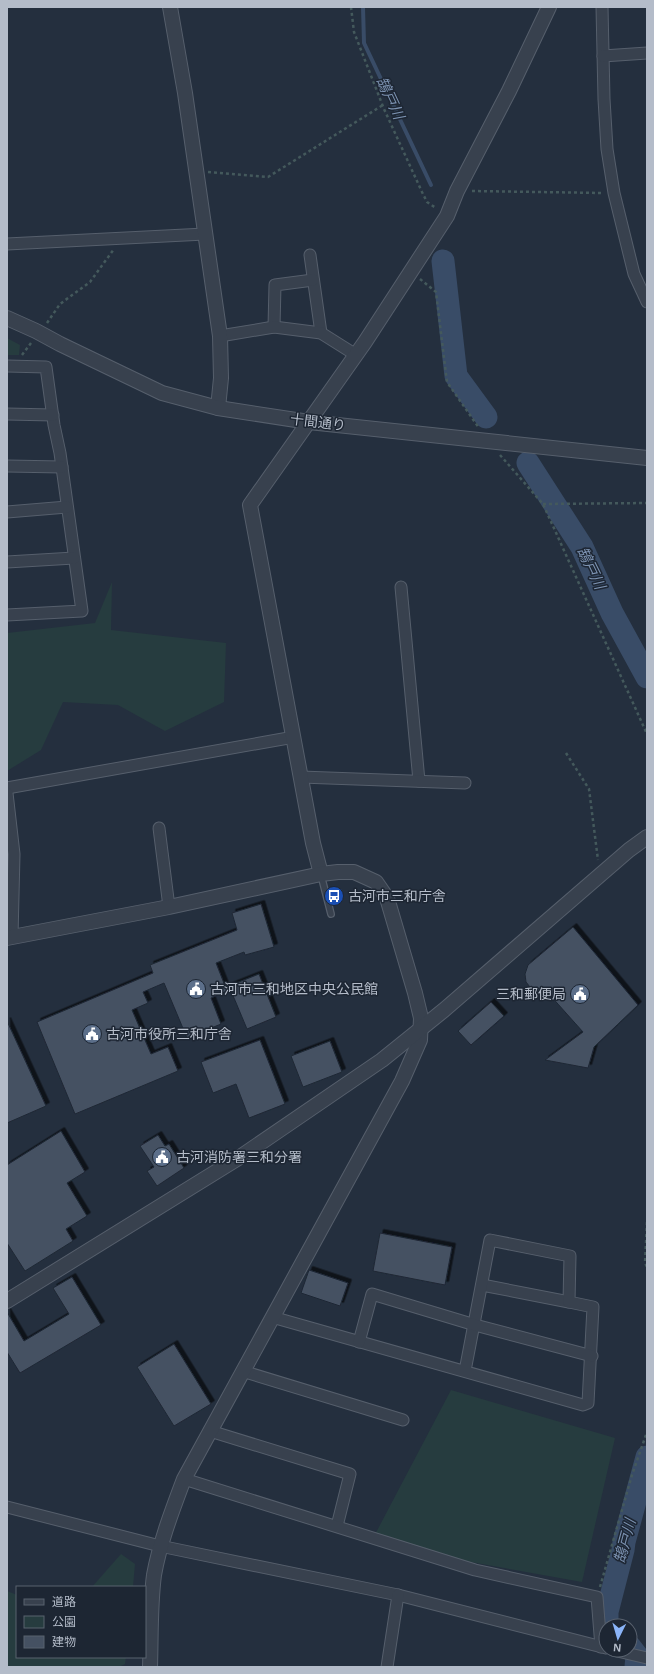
<svg xmlns="http://www.w3.org/2000/svg" width="654" height="1674" font-family="Arial,'Noto Sans JP',sans-serif">
<defs>
<filter id="shadow"><feDropShadow dx="3.5" dy="-3.5" stdDeviation="0" flood-color="#0009"/></filter>
</defs>
<rect width="100%" height="100%" fill="#242f3e"/>
<!-- green -->
<g fill="#263c3f">
<polygon points="7,338 20,345 19,355 7,355"/>
<polygon points="112,582 111,630 226,643 224,702 165,731 118,705 63,702 41,750 7,771 7,633 95,623"/>
<polygon points="451,1390 615,1438 582,1582 370,1544"/>
<polygon points="121,1554 135,1564 133,1587 92,1587"/>
<polygon points="7,1591 17,1595 17,1657 126,1657 125,1664 119,1667 7,1667"/>
</g>
<g fill="none" stroke-linecap="round" stroke-linejoin="round">
<!-- stream -->
<polyline stroke="#394c67" stroke-width="4" points="363,7 364,43 431,185"/>
<!-- river -->
<g stroke="#394c67" stroke-width="23">
<polyline points="443,261 456,376 486,417"/>
<polyline points="528,463 582,547 612,613 647,677"/>
<polyline points="607,1626 607,1612 623,1550 624,1542 647,1457"/>
<polyline points="630,1647 637,1656 636,1667"/>
</g>
</g>
<!-- building -->
<g fill="#455162" stroke="#1f2835" filter="url(#shadow)">
<polygon points="261,904 274,947 245,955 244,952 216,963 227,991 211,998 221,1024 187,1038 164,983 143,992 148,1003 132,1010 151,1054 168,1047 178,1071 75,1114 37,1022 153,973 150,965 237,930 232,913"/>
<polygon points="573,927 638,1005 594,1047 588,1068 545,1060 583,1032 549,994 534,992 526,982 525,974 528,965"/>
<polygon points="259,974 276,1017 247,1029 229,986"/>
<polygon points="491,1002 504,1016 471,1045 458,1031"/>
<polygon points="7,1021 46,1106 7,1123"/>
<polygon points="260,1040 285,1104 249,1118 236,1084 213,1093 201,1062"/>
<polygon points="330,1041 342,1072 303,1087 291,1056"/>
<polygon points="61,1131 85,1172 67,1183 87,1216 66,1229 73,1241 25,1271 7,1243 7,1165"/>
<polygon points="158,1135 165,1146 169,1144 184,1168 157,1186 147,1171 154,1167 140,1146"/>
<polygon points="380,1233 452,1247 445,1285 373,1271"/>
<polygon points="309,1270 348,1283 340,1306 301,1293"/>
<polygon points="72,1277 101,1325 20,1373 7,1352 7,1312 24,1341 69,1314 53,1288"/>
<polygon points="174,1344 211,1404 174,1426 137,1367"/>
</g>
<g fill="none" stroke-linecap="round" stroke-linejoin="round">
<!-- service casing -->
<g stroke="#565f6c" stroke-width="8">
<polyline id="service" points="321,875 331,914"/>
</g>
<!-- minor casing -->
<g stroke="#565f6c" stroke-width="13">
<g id="minor">
<polyline points="602,7 604,99 607,149 614,193 634,274 647,302"/>
<polyline points="603,56 647,53"/>
<polyline points="7,244 205,234"/>
<polyline points="310,255 321,333"/>
<polyline points="274,327 275,285 313,280"/>
<polyline points="220,336 274,327 321,333 356,355"/>
<polyline points="7,366 46,367 54,425 60,453 82,611 7,615"/>
<polyline points="7,414 53,415"/>
<polyline points="7,466 62,467"/>
<polyline points="7,512 67,507"/>
<polyline points="7,562 74,558"/>
<polyline points="401,587 419,781"/>
<polyline points="301,777 465,783"/>
<polyline points="7,788 294,737"/>
<polyline points="7,793 14,854 12,937"/>
<polyline points="159,828 169,907"/>
<polyline points="482,1285 569,1302"/>
<polyline points="272,1317 583,1405 588,1403 593,1307 569,1302 570,1256 490,1240 465,1371"/>
<polyline points="359,1342 372,1294 475,1325 592,1356"/>
<polyline points="242,1371 403,1420"/>
<polyline points="210,1431 350,1474 337,1526"/>
<polyline points="184,1479 475,1570 597,1597 601,1647"/>
<polyline points="7,1507 160,1546 398,1595 606,1648"/>
<polyline points="613,1650 647,1658"/>
<polyline points="387,1667 398,1595"/>
</g>
</g>
<!-- tertiary casing -->
<g stroke="#565f6c" stroke-width="16">
<g id="tertiary">
<polyline points="170,7 185,93 220,336 221,378 218,408"/>
<polyline points="7,318 36,331 60,344 162,393 218,408 309,422 647,458"/>
<polyline points="321,874 313,843 250,505 365,342 447,216 457,191 509,91 549,7"/>
<path d="M7 938 169 907 321 874 338 872H354L376 882 387 898 415 993 421 1018 420 1040 402 1081 184 1479C172 1511 160 1542 154 1575 150 1606 151 1637 150 1667"/>
<polyline points="7,1301 240,1157 382,1060 444,1010 629,850 647,837"/>
</g>
</g>
<!-- path -->
<g stroke="#44595c" stroke-width="2.5" stroke-dasharray="3 3" stroke-linecap="butt">
<polyline points="351,7 354,32 384,109 422,192 427,202 436,208"/>
<polyline points="208,172 268,177 383,105"/>
<polyline points="472,191 603,193"/>
<polyline points="420,279 436,292 447,382 479,428"/>
<polyline points="47,323 60,304 90,282 114,249"/>
<polyline points="22,355 31,343"/>
<polyline points="500,455 543,504 647,734"/>
<polyline points="543,504 647,503"/>
<polyline points="566,753 589,789 598,860"/>
<polyline points="647,1222 645,1263 647,1267"/>
<polyline points="600,1587 632,1475 647,1432"/>
</g>
<!-- service -->
<use href="#service" stroke="#38414e" stroke-width="5.5"/>
<!-- minor -->
<use href="#minor" stroke="#38414e" stroke-width="11"/>
<!-- tertiary -->
<use href="#tertiary" stroke="#38414e" stroke-width="14"/>
</g>
<!-- icons -->
<defs>
<g id="bus-disc" transform="scale(1)"><circle r="9.5" fill="#1a4fb4" stroke="#1d2633"/><path d="M-5-6H5V4H4V6H2V4H-2V6H-4V4H-5ZM-3.5-4V0h7V-4ZM-3.5 1.2v1.5H-2V1.2ZM2 1.2v1.5H3.5V1.2Z" fill="#fff"/></g>
<g id="civic-disc" transform="scale(1)"><circle r="9.5" fill="#5c6f8a" stroke="#1d2633"/><path d="M-.6-6.5H3V-4.5H.6V-3L4-1V1h2V6H-6V1h2V-1L-.6-3ZM-1.2 2.5V6h2.4V2.5Z" fill="#fff"/></g>
</defs>
<g fill-rule="evenodd">
<use href="#bus-disc" x="334" y="896"/>
<use href="#civic-disc" x="196" y="989"/>
<use href="#civic-disc" x="580" y="994"/>
<use href="#civic-disc" x="92" y="1034"/>
<use href="#civic-disc" x="162" y="1157"/>
</g>
<g text-anchor="middle" stroke-width="3" stroke-linejoin="round" paint-order="stroke">
<!-- street labels -->
<g font-size="14" fill="#b4bcc9" stroke="#1d2633">
<text transform="translate(318 422) rotate(7)" y="5">十間通り</text>
</g>
<!-- poi labels -->
<g font-size="14" fill="#b4bcc9" stroke="#1d2633" text-anchor="start">
<text x="348" y="901">古河市三和庁舎</text>
<text x="210" y="994">古河市三和地区中央公民館</text>
<text x="566" y="999" text-anchor="end">三和郵便局</text>
<text x="106" y="1039">古河市役所三和庁舎</text>
<text x="176" y="1162">古河消防署三和分署</text>
</g>
<!-- water labels -->
<g font-size="15" font-style="italic" fill="#7c92b1" stroke="#1d2633">
<text transform="translate(390 98) rotate(65)" y="5">鵠戸川</text>
<text transform="translate(591 568) rotate(64)" y="5">鵠戸川</text>
<text transform="translate(625 1541) rotate(-75)" y="5">鵠戸川</text>
</g>
</g>
<!-- border -->
<rect width="654" height="1674" fill="none" stroke="#b4bcc9" stroke-width="16"/>
<!-- legend -->
<rect x="16" y="1586" width="130" height="72" fill="#1d2633" stroke="#59626f"/>
<rect x="24" y="1599" width="20" height="6" fill="#38414e" stroke="#59626f"/>
<text x="52" y="1606" font-size="12" fill="#b4bcc9">道路</text>
<rect x="24" y="1616" width="20" height="12" fill="#263c3f" stroke="#59626f"/>
<text x="52" y="1626" font-size="12" fill="#b4bcc9">公園</text>
<rect x="24" y="1636" width="20" height="12" fill="#455162" stroke="#59626f"/>
<text x="52" y="1646" font-size="12" fill="#b4bcc9">建物</text>
<!-- north arrow -->
<g transform="translate(618 1638) rotate(185)"><circle r="19" fill="#1d2633" stroke="#59626f"/>
<path d="M0-3L7 15L0 10L-7 15Z" fill="#8ab4f8"/>
<text y="-6" font-size="11" font-weight="bold" text-anchor="middle" fill="#b4bcc9">N</text>
</g>
</svg>
